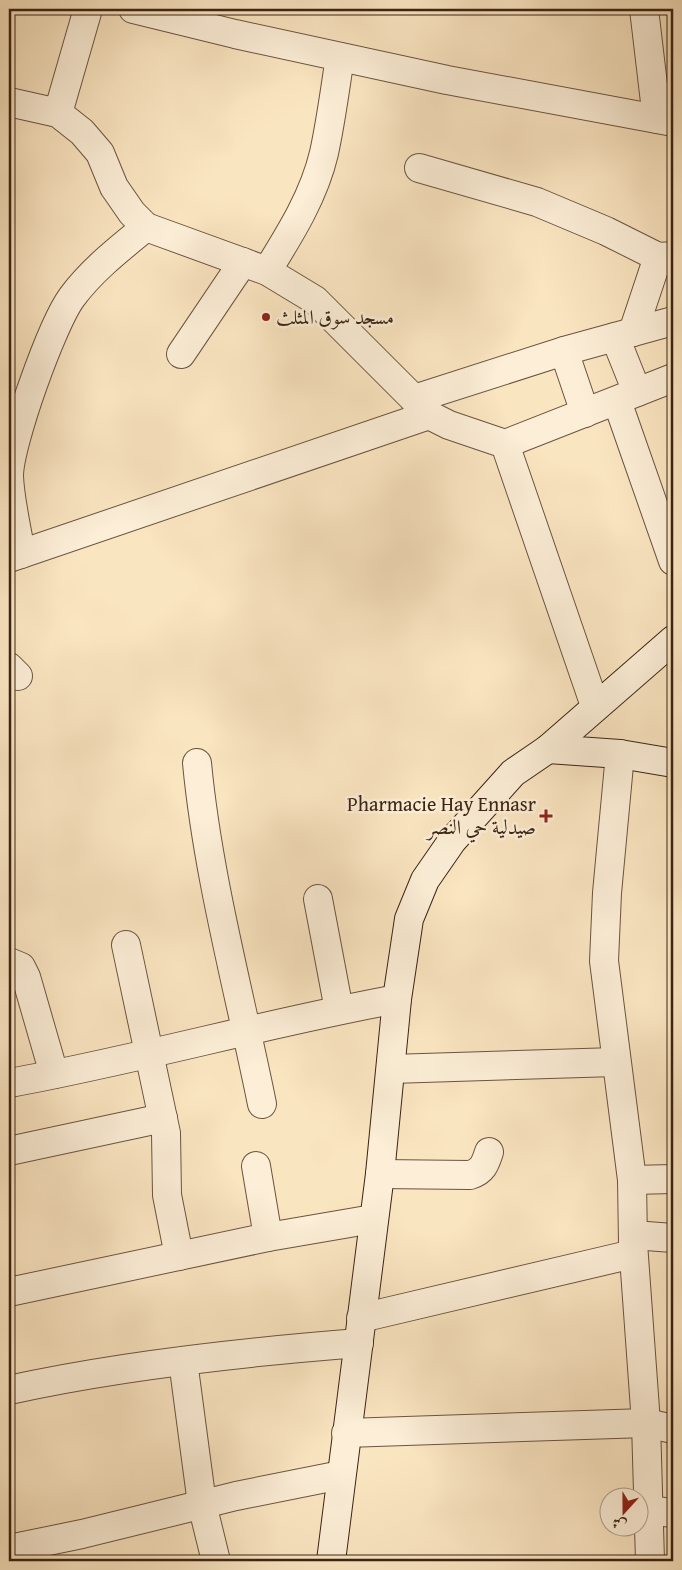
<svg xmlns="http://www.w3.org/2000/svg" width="682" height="1570" font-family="'Gentium Book Plus',Amiri,serif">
<rect width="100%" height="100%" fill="#fae5c1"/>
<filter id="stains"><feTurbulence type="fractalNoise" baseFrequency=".004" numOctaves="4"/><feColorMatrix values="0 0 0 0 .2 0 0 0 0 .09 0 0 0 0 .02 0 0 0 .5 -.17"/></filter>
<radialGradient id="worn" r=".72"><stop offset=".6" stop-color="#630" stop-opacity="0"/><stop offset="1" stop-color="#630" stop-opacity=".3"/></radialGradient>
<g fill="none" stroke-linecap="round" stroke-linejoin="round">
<!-- street casing -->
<g stroke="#6b543f" stroke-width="30">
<g id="street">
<polyline points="133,9 235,34 447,80 673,122"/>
<polyline points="644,9 657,119"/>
<polyline points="9,102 58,113 82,132 100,153 114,187 132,213 146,227 267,271 315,300 414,399"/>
<polyline points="58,113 88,9"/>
<polyline points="419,168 537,202 606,231 658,257 673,256"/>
<path d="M267 271C290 234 314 196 324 153 331 121 335 89 340 57"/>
<polyline points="633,332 658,257"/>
<polyline points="615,337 637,392"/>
<polyline points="564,351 585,413"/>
<polyline points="181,354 243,262"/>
<polyline points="617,401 673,561"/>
<polyline points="426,413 414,399 564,351 673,321"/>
<polyline points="505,444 673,378"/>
<path d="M21 554C17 529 10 501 9 476 9 444 52 324 72 297 92 270 119 249 146 227"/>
<polyline points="9,558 429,415 449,425 505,444 595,706"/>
<polyline points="9,667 18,676"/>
<polyline points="620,754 607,893 604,961 632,1180 633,1243 646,1423 650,1561"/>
<path d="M197 763C208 878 239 990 262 1104"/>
<polyline points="318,899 339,1010"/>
<polyline points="126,945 166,1133 167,1195 179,1256"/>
<polyline points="9,962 21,967 26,977 54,1074"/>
<polyline points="391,1069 616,1062"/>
<path d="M10 1083C140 1059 267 1023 397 999"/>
<polyline points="9,1151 163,1118"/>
<polyline points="256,1166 268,1237"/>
<path d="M380 1174 470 1175C483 1171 485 1164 489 1152"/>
<polyline points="632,1180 673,1179"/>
<polyline points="633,1235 673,1238"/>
<polyline points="9,1292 268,1237 373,1219"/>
<polyline points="361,1318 633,1254"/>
<polyline points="183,1361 202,1504 216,1561"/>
<path d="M9 1390C122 1365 244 1352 359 1343"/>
<polyline points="346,1433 646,1423 673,1429"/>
<polyline points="647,1510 673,1513"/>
<polyline points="9,1549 82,1534 236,1496 341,1475"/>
</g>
</g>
<!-- secondary casing -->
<g stroke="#3b2414" stroke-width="30">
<g id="secondary">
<polyline points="548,749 620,754 673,763"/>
<polyline points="331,1561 380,1174 397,999 409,919 425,880 452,841 513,773 548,749 673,640"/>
</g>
</g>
<!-- street -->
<use href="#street" stroke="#fceed7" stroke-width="28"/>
<!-- secondary -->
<use href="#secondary" stroke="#fceed7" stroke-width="28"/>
</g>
<!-- markers -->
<g fill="#8f2418" stroke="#fceed7" stroke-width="2">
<circle cx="266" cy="317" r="5"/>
<path d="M543.5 808.5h5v5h5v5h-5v5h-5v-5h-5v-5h5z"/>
</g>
<g text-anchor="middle" stroke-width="5" stroke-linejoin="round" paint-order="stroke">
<!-- poi labels -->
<g font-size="20" fill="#3b2414" stroke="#fceed7" text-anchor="start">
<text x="276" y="324">مسجد سوق المثلث</text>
<text x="536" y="811" text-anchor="end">Pharmacie Hay Ennasr<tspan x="536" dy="23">صيدلية حي النصر</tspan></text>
</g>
</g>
<!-- margin -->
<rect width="682" height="1570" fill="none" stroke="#fae5c1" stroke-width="30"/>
<rect x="10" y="10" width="662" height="1550" fill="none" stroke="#3b2414" stroke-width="2.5"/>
<rect x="15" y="15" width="652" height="1540" fill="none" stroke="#3b2414"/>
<!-- north arrow -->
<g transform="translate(624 1512) rotate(201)"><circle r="24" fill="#fceed7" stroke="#af9d89"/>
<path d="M0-4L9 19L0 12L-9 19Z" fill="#8f2418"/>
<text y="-8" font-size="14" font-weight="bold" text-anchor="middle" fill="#3b2414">ش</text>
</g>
<rect width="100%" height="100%" filter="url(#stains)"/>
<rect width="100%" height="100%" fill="url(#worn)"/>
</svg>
